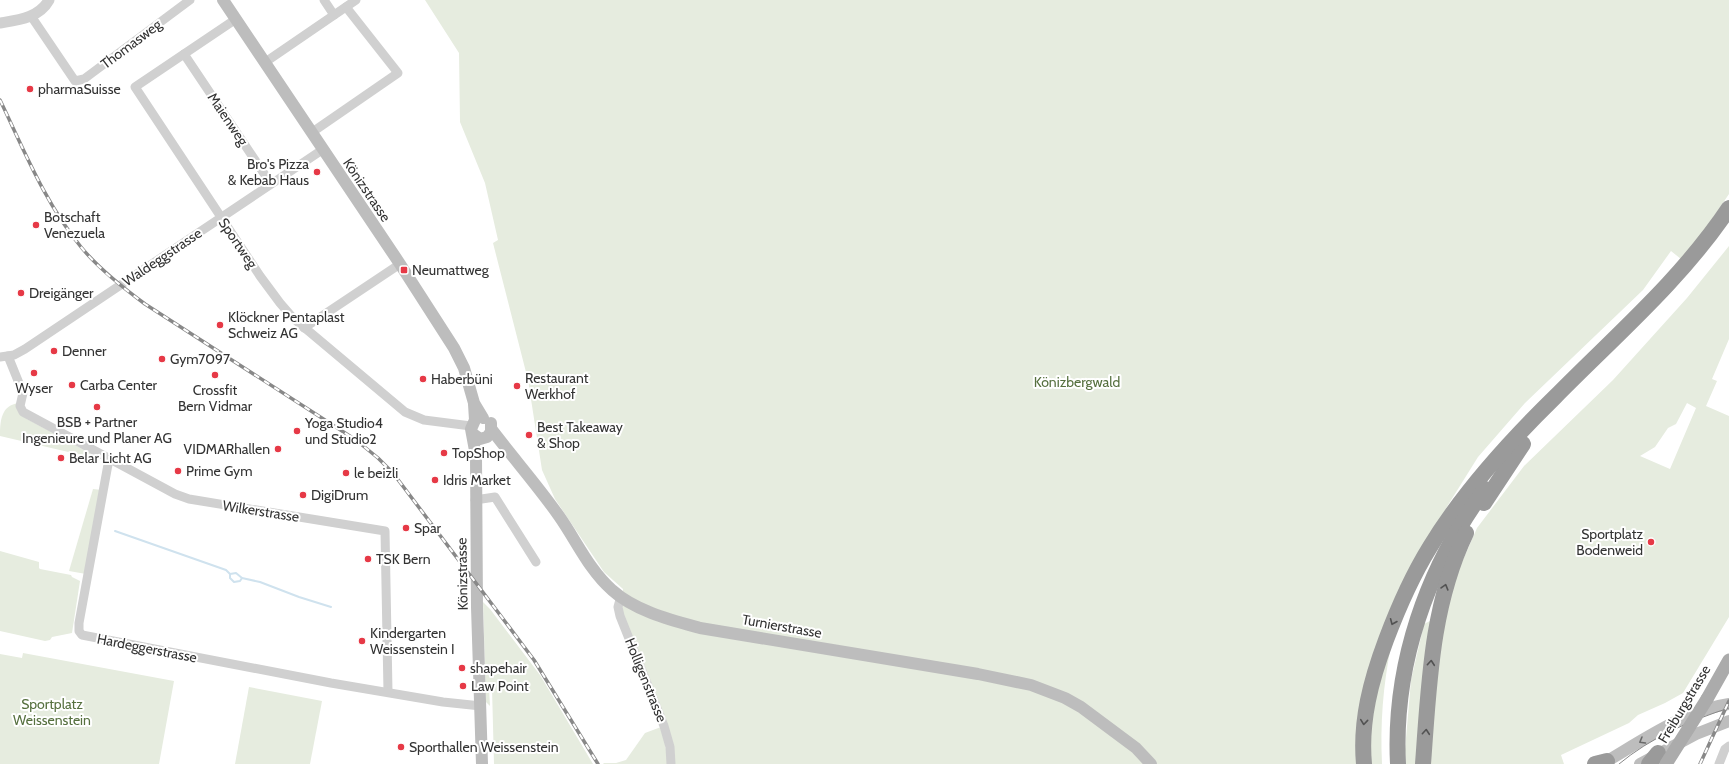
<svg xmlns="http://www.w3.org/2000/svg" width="1729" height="764" font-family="Cabin,sans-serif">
<rect width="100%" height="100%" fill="#fff"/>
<!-- green -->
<g fill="#e6ecdf" fill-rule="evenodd">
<polygon points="425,0 1729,0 1729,194 1695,244 1681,259 1671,251 1643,290 1525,403 1478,457 1448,505 1434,529 1395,604 1360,764 674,764 622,613 623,589 604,572 555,499 542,470 528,380 493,243 498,240 485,183 460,122 459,53"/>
<path d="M1729 246V339L1712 379 1717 381 1706 406 1729 416V617L1683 693 1665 703 1638 715 1629 723 1561 755 1564 764H1427L1442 630 1455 578 1477 528 1524 466 1613 380 1687 298ZM1687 403 1696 408 1670 469 1640 456 1655 447 1668 428 1676 424Z"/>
<path d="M19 403V410L27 419 95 456 94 458 0 436C0 421 1 405 19 403Z"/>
<polygon points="93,489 102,490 86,574 69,571"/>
<polygon points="0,551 39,562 39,568 40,569 71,575 72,577 80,581 72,633 52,637 50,640 45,641 0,631"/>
<polygon points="483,602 490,609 540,675 593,764 494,764 492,688 489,688 490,706 486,702"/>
<polygon points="1432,620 1418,764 1406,764 1405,750 1411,680 1424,624"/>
<path d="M1391 646C1383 686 1380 724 1382 764H1370L1369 716Z"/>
<polygon points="23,653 174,681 159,764 0,764 0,654 22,658"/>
<polygon points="249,687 322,701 310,764 235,764"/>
<polygon points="661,727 664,735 668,764 604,764 603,763 616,763 626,760 645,733"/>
</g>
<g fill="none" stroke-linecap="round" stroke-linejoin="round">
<!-- stream -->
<g stroke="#cfe2ee" stroke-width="2">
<polyline points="115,531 226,570 230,574 236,573 242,578 260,582 299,597 331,607"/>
<polyline points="230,574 230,578 234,582 240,581 242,578"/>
</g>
<!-- minor -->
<g stroke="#d0d0d0" stroke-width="9">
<polyline points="324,0 334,15"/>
<polyline points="31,16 75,81 84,79 190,0"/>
<polyline points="236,19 135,87 260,276 280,303 293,318 405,412 424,420 471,426"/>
<polyline points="184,54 271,184"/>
<polyline points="264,63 356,0"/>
<polyline points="311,133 398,73 346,7"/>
<polyline points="304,328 400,264"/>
<polyline points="8,356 23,393 20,406 23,412 175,494 189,499 385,531 388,692"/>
<polyline points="0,357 14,355 25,349 322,150"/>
<polyline points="109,459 79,623 79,631 82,635 331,683 443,702 481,706"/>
<polyline points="475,500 495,497 536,562"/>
<polyline points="621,596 618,607 620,616 664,726 670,747 671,764"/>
<polyline points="1719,764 1725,749 1729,746"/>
</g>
<!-- tertiary -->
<path stroke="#d0d0d0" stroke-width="11" d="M0 23C18 20 39 18 49 0"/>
<!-- secondary -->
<g stroke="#bdbdbd" stroke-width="12">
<polyline points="223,0 400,264 454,348 464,368 474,403 483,418"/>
<polyline points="474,404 475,420 471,429 476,456 477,607 482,764"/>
<path d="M492 430C514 459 538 486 559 516 576 540 589 570 612 590 635 611 671 620 700 628L978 674 1031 685 1065 698 1081 707 1136 748 1151 764"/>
<polyline points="473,434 480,439 487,437 491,432 491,423"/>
<path d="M1602 764C1640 742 1685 710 1729 704"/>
<polyline points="1640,764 1696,734 1729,721"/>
</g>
<!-- primary -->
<polyline stroke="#ababab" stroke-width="13" points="1707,699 1729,660"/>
<!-- motorway -->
<g stroke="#9a9a9a" stroke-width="16">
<polyline points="1484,503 1523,444"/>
<path d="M1364 764C1360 721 1371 680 1386 640 1398 608 1412 576 1430 547 1462 494 1511 440 1555 397 1615 336 1681 280 1729 208"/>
<path d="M1398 764C1393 665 1427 568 1485 489"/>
<path d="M1423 764C1429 685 1431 606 1466 533"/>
<polyline points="1595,764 1607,761"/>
<polyline points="1649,764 1658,753"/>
</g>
<!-- tram -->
<path stroke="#888" stroke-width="1" d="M1619 764C1650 738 1691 720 1729 708"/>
<!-- rail casing -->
<g stroke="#888" stroke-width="3.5">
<g id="rail">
<path d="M0 100C24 150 45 203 81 247 99 269 122 287 145 304L356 440 378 458 393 473 534 660 598 764"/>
<polyline points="1700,764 1729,701"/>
</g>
</g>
<!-- rail -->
<use href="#rail" stroke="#fff" stroke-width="2" stroke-dasharray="6" stroke-linecap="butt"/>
<!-- primary-bridge -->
<polyline stroke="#ababab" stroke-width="13" points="1666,764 1707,699"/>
</g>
<!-- one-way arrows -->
<defs><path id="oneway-chevron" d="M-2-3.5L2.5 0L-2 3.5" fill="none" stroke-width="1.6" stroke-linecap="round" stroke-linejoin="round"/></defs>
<g stroke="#525252">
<use href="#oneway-chevron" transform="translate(1445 587) rotate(-74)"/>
<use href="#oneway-chevron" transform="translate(1393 622) rotate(113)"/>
<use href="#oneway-chevron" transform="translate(1431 663) rotate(-85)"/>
<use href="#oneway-chevron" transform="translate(1364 722) rotate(96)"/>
<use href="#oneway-chevron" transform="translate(1426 732) rotate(-85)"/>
</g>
<use stroke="#6a6a6a" href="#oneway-chevron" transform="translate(1642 741) rotate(150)"/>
<!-- markers -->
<g fill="#e63946" stroke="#fff" stroke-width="1.5">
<circle cx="30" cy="89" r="4"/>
<circle cx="317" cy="172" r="4"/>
<circle cx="36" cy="225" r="4"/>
<rect x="400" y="266" width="8" height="8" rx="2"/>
<circle cx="21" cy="293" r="4"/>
<circle cx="220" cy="325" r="4"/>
<circle cx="54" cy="351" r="4"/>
<circle cx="162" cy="359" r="4"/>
<circle cx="34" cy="373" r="4"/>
<circle cx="215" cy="375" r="4"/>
<circle cx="423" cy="379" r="4"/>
<circle cx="72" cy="385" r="4"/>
<circle cx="517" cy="386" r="4"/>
<circle cx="97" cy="407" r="4"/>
<circle cx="297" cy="431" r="4"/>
<circle cx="529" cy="435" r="4"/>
<circle cx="278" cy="449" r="4"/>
<circle cx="444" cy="453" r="4"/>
<circle cx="61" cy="458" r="4"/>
<circle cx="178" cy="471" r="4"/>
<circle cx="346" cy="473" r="4"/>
<circle cx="435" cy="480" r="4"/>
<circle cx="303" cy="495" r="4"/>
<circle cx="406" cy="528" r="4"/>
<circle cx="1651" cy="542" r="4"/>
<circle cx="368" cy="559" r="4"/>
<circle cx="362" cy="641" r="4"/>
<circle cx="462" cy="668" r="4"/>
<circle cx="463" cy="686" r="4"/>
<circle cx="401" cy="747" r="4"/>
</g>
<g text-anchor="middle" stroke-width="4" stroke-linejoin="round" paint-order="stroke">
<!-- street labels -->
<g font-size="14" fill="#333" stroke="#fff">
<text transform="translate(131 44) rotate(-37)" y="5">Thomasweg</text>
<text transform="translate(228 119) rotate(56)" y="5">Maienweg</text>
<text transform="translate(367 190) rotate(56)" y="5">Könizstrasse</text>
<text transform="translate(238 243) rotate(56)" y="5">Sportweg</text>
<text transform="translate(162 257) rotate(-34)" y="5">Waldeggstrasse</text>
<text transform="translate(261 511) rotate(9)" y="5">Wilkerstrasse</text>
<text transform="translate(462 574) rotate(-91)" y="5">Könizstrasse</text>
<text transform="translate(782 626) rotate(10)" y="5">Turnierstrasse</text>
<text transform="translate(147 648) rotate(11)" y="5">Hardeggerstrasse</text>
<text transform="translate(646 680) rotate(68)" y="5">Holligenstrasse</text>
<text transform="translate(1684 704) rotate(-59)" y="5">Freiburgstrasse</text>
</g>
<!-- poi labels -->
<g font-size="14" fill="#333" stroke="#fff" text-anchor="start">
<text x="38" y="94">pharmaSuisse</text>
<text x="309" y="169" text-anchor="end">Bro's Pizza<tspan x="309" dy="16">&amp; Kebab Haus</tspan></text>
<text x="44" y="222">Botschaft<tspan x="44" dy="16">Venezuela</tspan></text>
<text x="412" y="275">Neumattweg</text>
<text x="29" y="298">Dreigänger</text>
<text x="228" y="322">Klöckner Pentaplast<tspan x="228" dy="16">Schweiz AG</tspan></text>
<text x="62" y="356">Denner</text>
<text x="170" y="364">Gym7097</text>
<text x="525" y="383">Restaurant<tspan x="525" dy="16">Werkhof</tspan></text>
<text x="431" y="384">Haberbüni</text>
<text x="80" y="390">Carba Center</text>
<text x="34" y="393" text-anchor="middle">Wyser</text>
<text x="215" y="395" text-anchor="middle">Crossfit<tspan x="215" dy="16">Bern Vidmar</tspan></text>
<text x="97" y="427" text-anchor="middle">BSB + Partner<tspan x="97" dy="16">Ingenieure und Planer AG</tspan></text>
<text x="305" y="428">Yoga Studio4<tspan x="305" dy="16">und Studio2</tspan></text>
<text x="537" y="432">Best Takeaway<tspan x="537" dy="16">&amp; Shop</tspan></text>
<text x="270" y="454" text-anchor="end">VIDMARhallen</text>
<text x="452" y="458">TopShop</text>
<text x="69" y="463">Belar Licht AG</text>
<text x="186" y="476">Prime Gym</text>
<text x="354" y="478">le beizli</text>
<text x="443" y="485">Idris Market</text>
<text x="311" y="500">DigiDrum</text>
<text x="414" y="533">Spar</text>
<text x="1643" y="539" text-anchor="end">Sportplatz<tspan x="1643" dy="16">Bodenweid</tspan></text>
<text x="376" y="564">TSK Bern</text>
<text x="370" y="638">Kindergarten<tspan x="370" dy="16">Weissenstein I</tspan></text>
<text x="470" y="673">shapehair</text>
<text x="471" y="691">Law Point</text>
<text x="409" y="752">Sporthallen Weissenstein</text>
</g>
<!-- park labels -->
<g font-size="14" fill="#56703f" stroke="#fff">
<text x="1077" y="387">Könizbergwald</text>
<text x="52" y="709">Sportplatz<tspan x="52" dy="16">Weissenstein</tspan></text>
</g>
</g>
</svg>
